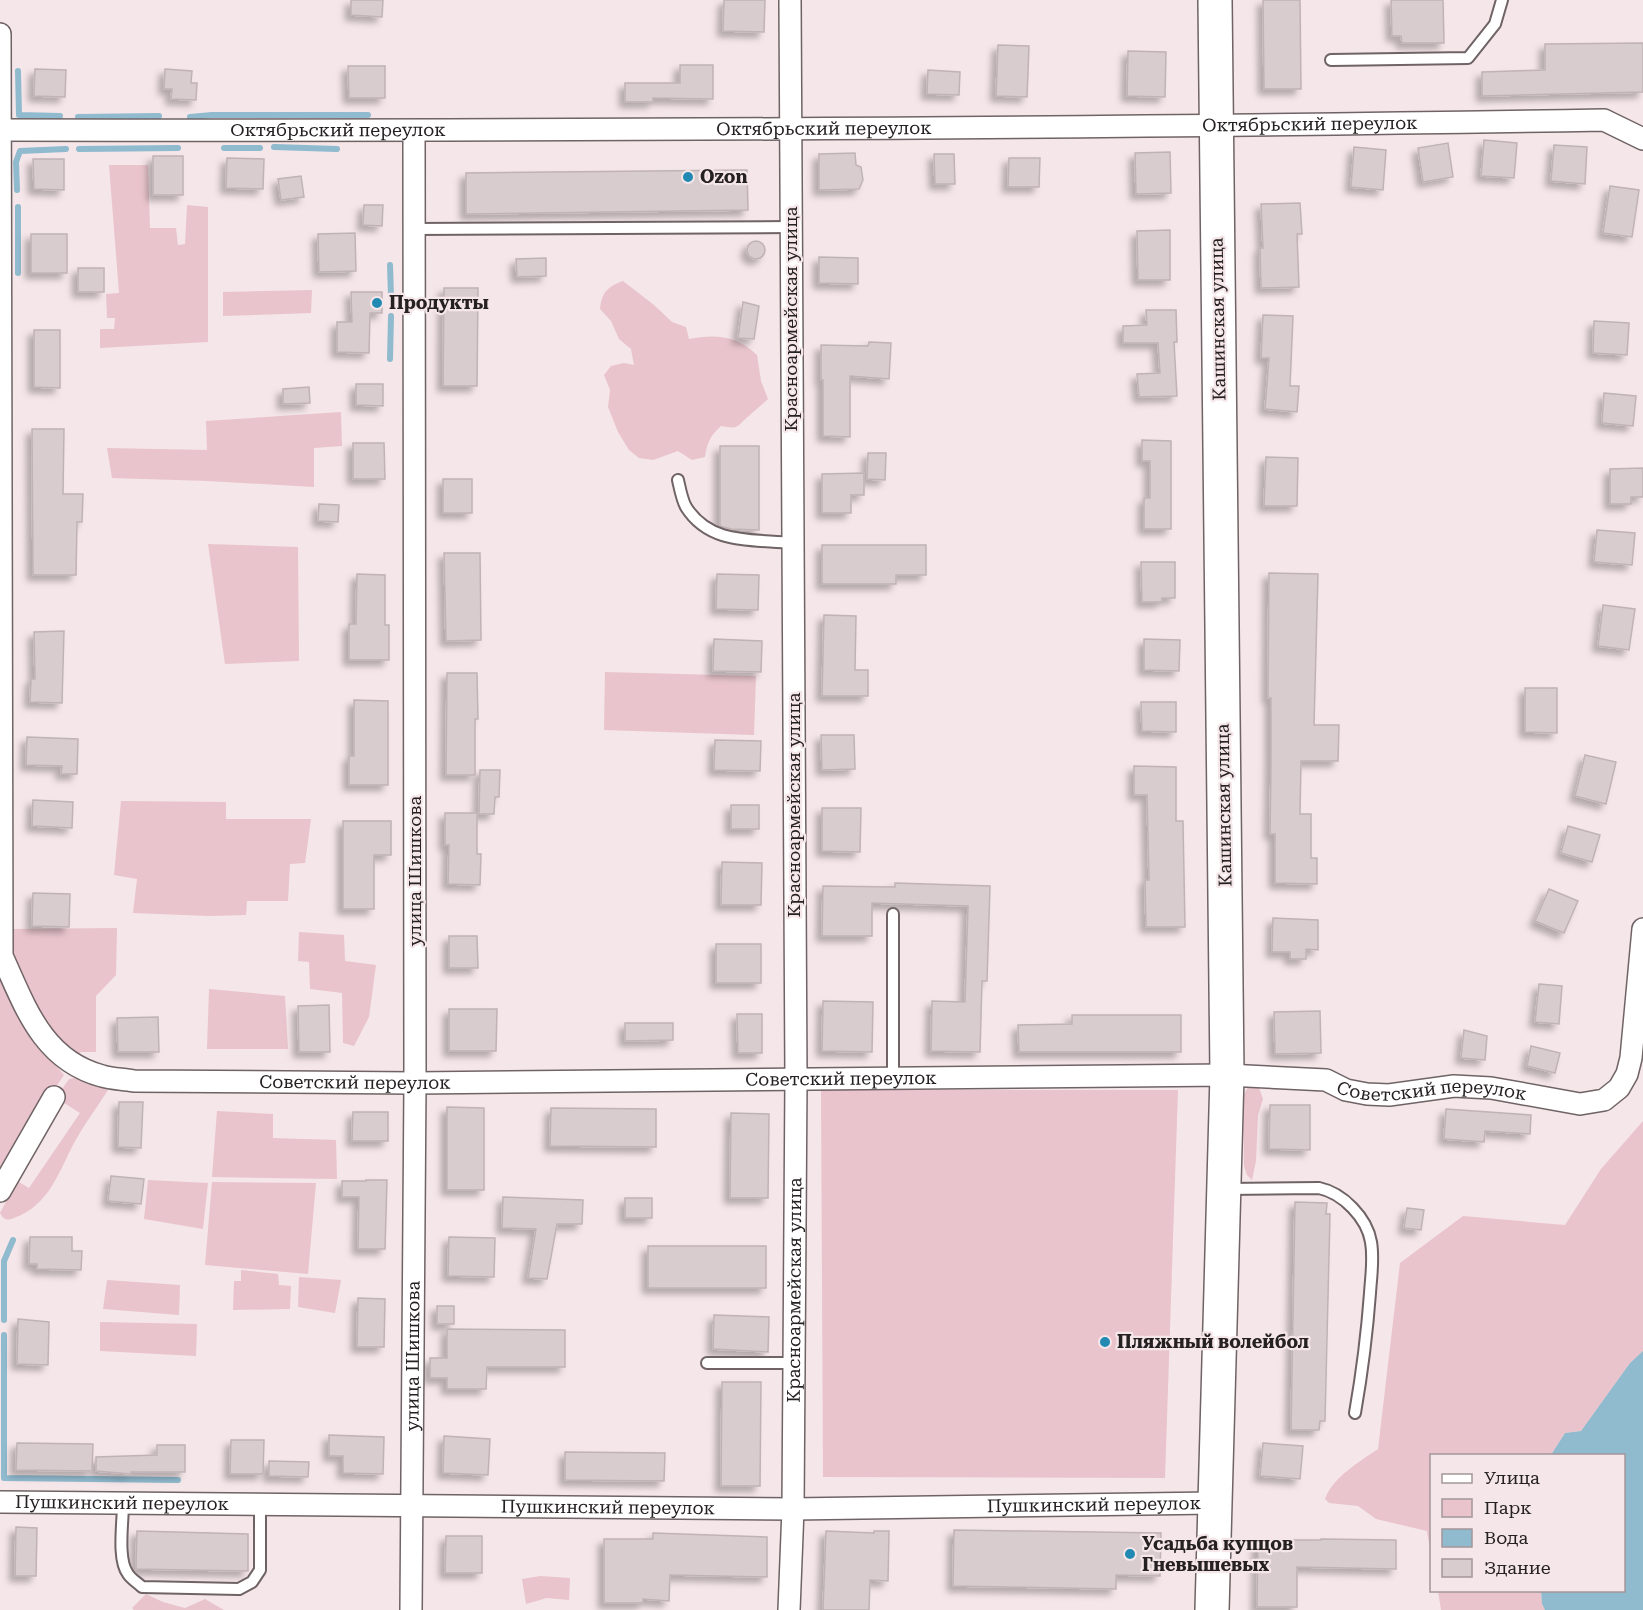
<svg xmlns="http://www.w3.org/2000/svg" width="1643" height="1610" font-family="'Roboto Serif',serif">
<defs>
<filter id="shadow"><feDropShadow dx="-5.5" dy="5.5" stdDeviation="3" flood-color="#0004"/></filter>
</defs>
<rect width="100%" height="100%" fill="#f5e6e9"/>
<!-- green -->
<g fill="#e9c4cc">
<polygon points="109,165 148,165 150,228 176,228 178,245 185,244 187,205 208,207 208,342 100,348 100,329 114,329 115,318 107,318 106,294 119,293"/>
<path d="M623 281 654 305 672 322 686 327 689 339C715 334 736 335 757 355L761 381 768 399C762 405 756 409 750 415 737 425 741 430 721 426 710 436 707 443 705 457L692 460 678 451 653 460 639 458 629 450 618 432 608 407 610 390 604 375 611 366 624 363 634 365 631 349 619 339 611 321 600 309C602 292 607 287 623 281Z"/>
<polygon points="312,290 311,313 223,316 223,292"/>
<polygon points="341,412 342,446 314,448 314,487 208,481 112,478 107,448 207,450 206,421"/>
<polygon points="208,544 298,547 299,661 225,664"/>
<polygon points="605,672 756,676 754,735 604,730"/>
<polygon points="121,801 226,802 226,819 311,819 305,863 290,864 288,901 247,901 246,915 209,916 133,913 137,879 114,875"/>
<polygon points="117,928 116,975 96,996 96,1052 81,1052 77,1054 56,1038 44,1022 13,959 8,929"/>
<polygon points="299,932 344,935 345,961 376,965 369,1017 354,1046 343,1043 342,993 310,989 309,962 298,961"/>
<polygon points="0,975 36,1042 64,1075 0,1170"/>
<polygon points="209,989 285,996 288,1049 207,1049"/>
<path d="M75 1078 108 1090C96 1109 83 1126 73 1145 58 1174 48 1206 14 1218 7 1221 4 1220 0 1213L17 1181 29 1188 80 1113 56 1098 69 1079Z"/>
<polygon points="1252,1085 1259,1088 1263,1099 1258,1115 1256,1161 1252,1180 1247,1175 1244,1166 1243,1096 1248,1087"/>
<polygon points="821,1090 1178,1090 1165,1478 823,1477"/>
<polygon points="217,1111 273,1114 273,1138 336,1140 337,1179 212,1177"/>
<path d="M1643 1121V1351L1630 1363 1581 1431 1565 1433 1551 1455 1432 1456 1431 1556 1427 1531 1376 1519 1358 1506 1329 1503 1325 1499C1333 1477 1359 1462 1378 1449L1400 1263 1463 1216 1565 1225 1601 1169Z"/>
<polygon points="148,1180 208,1183 203,1229 144,1219"/>
<polygon points="212,1182 316,1183 308,1274 205,1265"/>
<polygon points="241,1270 278,1274 279,1285 291,1286 290,1309 233,1310 234,1281 241,1281"/>
<polygon points="299,1277 341,1280 335,1313 298,1307"/>
<polygon points="107,1280 180,1285 179,1315 103,1309"/>
<polygon points="100,1322 197,1324 196,1356 100,1351"/>
<polygon points="540,1576 570,1578 569,1600 547,1598 526,1604 522,1579"/>
<polygon points="1438,1591 1541,1591 1542,1604 1545,1610 1441,1610"/>
<polygon points="146,1594 163,1602 185,1608 205,1599 224,1610 134,1610 132,1608"/>
</g>
<!-- water -->
<polygon fill="#90bace" points="1643,1351 1643,1610 1545,1610 1542,1604 1541,1591 1624,1590 1624,1456 1551,1455 1565,1433 1581,1431 1630,1363"/>
<g fill="none" stroke-linecap="round" stroke-linejoin="round">
<!-- stream -->
<g stroke="#90bace" stroke-width="6">
<polyline points="18,71 19,115 60,116"/>
<polyline points="78,117 159,116"/>
<polyline points="190,117 212,115 368,115"/>
<polyline points="274,147 337,149"/>
<polyline points="224,148 260,148"/>
<polyline points="79,149 178,148"/>
<polyline points="17,190 16,162 20,151 66,149"/>
<polyline points="18,207 18,273"/>
<polyline points="390,265 391,296"/>
<polyline points="390,359 391,316"/>
<polyline points="4,1320 4,1261 13,1240"/>
<polyline points="4,1335 4,1478 178,1480"/>
</g>
</g>
<!-- building -->
<g fill="#d9ccce" stroke="#c0b3b6" stroke-width="1.5" filter="url(#shadow)">
<polygon points="351,0 383,0 382,17 351,15"/>
<polygon points="724,0 765,0 764,32 723,31"/>
<polygon points="1263,0 1300,0 1301,89 1264,89"/>
<polygon points="1391,0 1443,0 1444,43 1402,43 1401,36 1392,36"/>
<polygon points="1643,43 1643,92 1482,96 1482,72 1545,70 1545,44"/>
<polygon points="998,45 1029,46 1027,97 996,96"/>
<polygon points="1128,51 1166,52 1165,97 1127,96"/>
<polygon points="680,65 713,65 713,99 653,98 653,102 625,102 625,83 680,83"/>
<polygon points="348,66 385,66 385,98 349,98"/>
<polygon points="35,69 66,70 65,97 34,96"/>
<polygon points="165,69 192,71 191,83 197,83 196,100 171,99 172,89 164,89"/>
<polygon points="928,70 960,72 959,95 927,94"/>
<polygon points="1484,140 1517,143 1514,178 1481,176"/>
<polygon points="1448,143 1453,177 1423,182 1418,148"/>
<polygon points="1554,145 1587,147 1585,184 1551,181"/>
<polygon points="1354,147 1386,150 1383,190 1351,187"/>
<polygon points="1170,152 1171,193 1136,194 1135,153"/>
<polygon points="855,153 856,165 861,167 863,180 859,189 819,190 819,154"/>
<polygon points="934,154 954,154 955,184 935,184"/>
<rect x="153" y="156" width="30" height="39"/>
<polygon points="227,158 264,159 263,189 226,188"/>
<polygon points="1009,158 1040,158 1039,187 1008,187"/>
<polygon points="33,159 64,159 64,190 34,189"/>
<polygon points="747,170 748,210 466,214 466,173"/>
<polygon points="301,176 304,197 281,200 278,179"/>
<polygon points="1610,186 1639,190 1632,237 1603,233"/>
<polygon points="1300,203 1302,234 1297,234 1299,287 1261,288 1260,248 1263,248 1261,204"/>
<polygon points="364,205 383,205 382,226 363,225"/>
<polygon points="1170,230 1170,280 1138,280 1137,231"/>
<polygon points="355,233 356,271 319,272 318,234"/>
<rect x="31" y="234" width="36" height="39"/>
<circle cx="756" cy="250" r="9"/>
<polygon points="819,257 858,258 858,284 819,283"/>
<polygon points="546,258 546,276 517,277 516,259"/>
<rect x="78" y="268" width="26" height="24"/>
<polygon points="444,288 478,288 477,386 443,386"/>
<polygon points="351,292 382,292 382,313 370,313 369,353 337,352 337,322 352,322"/>
<polygon points="743,302 759,306 754,339 738,338"/>
<polygon points="1146,310 1176,310 1177,342 1174,342 1177,396 1139,397 1137,374 1160,373 1158,343 1123,343 1123,326 1147,325"/>
<polygon points="1263,315 1293,316 1290,386 1299,386 1297,412 1265,409 1269,358 1261,358"/>
<polygon points="1594,321 1629,323 1627,355 1593,353"/>
<polygon points="34,330 60,330 60,388 34,387"/>
<polygon points="869,342 891,343 889,379 850,376 850,437 823,436 823,380 821,380 821,345 868,346"/>
<polygon points="356,384 383,384 383,406 356,405"/>
<polygon points="309,387 310,403 283,404 283,389"/>
<polygon points="1604,393 1636,396 1633,426 1602,423"/>
<polygon points="32,429 64,429 63,494 83,494 82,522 77,522 76,575 33,575"/>
<polygon points="1142,440 1171,441 1171,529 1144,529 1144,498 1150,498 1150,461 1142,461"/>
<polygon points="353,443 384,443 385,479 353,479"/>
<polygon points="720,446 759,446 759,530 731,529 720,526"/>
<polygon points="868,453 886,453 885,480 867,479"/>
<polygon points="1266,457 1298,458 1297,506 1264,506"/>
<polygon points="1643,468 1643,497 1631,497 1631,504 1610,504 1610,469"/>
<polygon points="864,473 864,495 851,495 851,513 822,513 822,474"/>
<rect x="443" y="479" width="29" height="34"/>
<polygon points="319,504 339,505 338,522 318,521"/>
<polygon points="1597,530 1635,533 1632,565 1594,562"/>
<polygon points="822,545 926,545 926,575 896,575 896,584 822,584"/>
<polygon points="444,553 480,553 481,640 446,641"/>
<polygon points="1141,562 1175,562 1175,598 1162,598 1162,602 1142,602"/>
<polygon points="1269,573 1318,574 1314,725 1339,725 1338,761 1301,761 1300,814 1311,814 1311,858 1317,858 1317,884 1275,883 1275,834 1270,834 1271,767 1271,698 1268,698"/>
<polygon points="357,574 385,575 385,625 389,625 389,660 349,660 349,624 356,624"/>
<polygon points="717,574 759,575 758,610 716,609"/>
<polygon points="1603,605 1635,609 1629,650 1598,646"/>
<polygon points="824,615 856,616 855,670 868,670 868,696 822,696"/>
<polygon points="64,631 62,703 30,702 31,679 35,679 34,632"/>
<polygon points="714,639 762,641 761,672 713,671"/>
<polygon points="1144,639 1180,640 1179,671 1144,670"/>
<polygon points="447,673 477,673 478,719 475,719 475,775 446,775"/>
<polygon points="1525,688 1557,688 1557,733 1525,732"/>
<polygon points="354,700 388,701 388,785 349,785 349,756 354,756"/>
<polygon points="1141,702 1176,702 1176,732 1142,731"/>
<polygon points="821,735 854,735 855,769 822,770"/>
<polygon points="27,737 78,739 77,774 61,774 62,766 26,765"/>
<polygon points="715,740 761,741 760,771 714,770"/>
<polygon points="1585,755 1616,762 1606,804 1575,796"/>
<polygon points="1134,766 1176,767 1176,821 1183,821 1185,927 1146,927 1145,880 1149,880 1147,795 1134,795"/>
<polygon points="480,770 500,770 499,797 495,797 494,814 479,814"/>
<polygon points="33,800 73,802 72,828 32,826"/>
<rect x="731" y="805" width="28" height="24"/>
<polygon points="822,808 861,808 860,852 822,851"/>
<polygon points="445,813 477,813 477,854 481,854 480,885 448,884 449,845 445,845"/>
<polygon points="343,821 391,821 391,855 374,855 374,909 343,909"/>
<polygon points="1568,826 1600,835 1592,862 1561,853"/>
<polygon points="722,862 762,863 761,905 721,905"/>
<polygon points="895,883 990,886 987,981 982,981 980,1052 931,1051 932,1001 965,1002 968,906 872,903 872,936 822,936 823,886 895,887"/>
<polygon points="1549,889 1578,901 1564,933 1535,921"/>
<polygon points="33,893 70,894 69,927 32,926"/>
<polygon points="1273,918 1318,920 1318,950 1306,949 1306,959 1290,959 1290,952 1272,952"/>
<polygon points="449,936 477,936 478,968 449,968"/>
<rect x="716" y="944" width="45" height="39"/>
<polygon points="1539,984 1562,986 1559,1024 1535,1022"/>
<polygon points="823,1001 873,1002 872,1052 822,1051"/>
<polygon points="329,1005 330,1052 299,1052 298,1006"/>
<polygon points="449,1009 497,1009 496,1051 449,1051"/>
<polygon points="1320,1011 1321,1053 1275,1054 1274,1012"/>
<polygon points="737,1014 762,1014 762,1053 738,1053"/>
<polygon points="1072,1015 1181,1015 1181,1052 1019,1052 1018,1025 1072,1024"/>
<polygon points="158,1017 159,1052 118,1052 117,1018"/>
<polygon points="625,1023 673,1023 673,1040 625,1041"/>
<polygon points="1464,1030 1487,1036 1485,1060 1461,1058"/>
<polygon points="1531,1046 1560,1053 1555,1073 1527,1066"/>
<polygon points="119,1102 143,1102 141,1148 118,1147"/>
<polygon points="1270,1105 1310,1105 1310,1150 1269,1149"/>
<polygon points="447,1107 484,1108 484,1190 447,1190"/>
<polygon points="551,1108 656,1109 656,1147 550,1146"/>
<polygon points="1446,1109 1531,1115 1530,1134 1485,1131 1484,1142 1444,1139"/>
<polygon points="353,1112 388,1112 388,1141 352,1141"/>
<polygon points="731,1113 769,1114 768,1198 730,1198"/>
<polygon points="111,1176 144,1179 141,1204 108,1201"/>
<polygon points="366,1180 387,1180 385,1249 358,1249 359,1197 342,1197 342,1181 366,1181"/>
<polygon points="503,1197 583,1200 582,1224 557,1224 547,1279 528,1278 536,1229 502,1228"/>
<rect x="625" y="1198" width="27" height="20"/>
<polygon points="1295,1202 1327,1203 1326,1214 1330,1214 1325,1421 1320,1421 1319,1430 1291,1430"/>
<polygon points="1407,1208 1424,1210 1421,1230 1404,1228"/>
<polygon points="30,1237 72,1237 72,1251 82,1251 81,1270 37,1269 37,1264 29,1264"/>
<polygon points="449,1237 495,1238 494,1277 448,1276"/>
<rect x="648" y="1246" width="118" height="42"/>
<polygon points="358,1298 385,1299 384,1347 357,1347"/>
<rect x="437" y="1306" width="17" height="18"/>
<polygon points="714,1315 769,1317 768,1352 713,1349"/>
<polygon points="18,1319 49,1322 48,1365 17,1364"/>
<polygon points="447,1329 565,1330 565,1367 487,1367 486,1389 447,1389 447,1378 430,1378 430,1358 447,1358"/>
<polygon points="722,1382 761,1382 760,1486 721,1486"/>
<polygon points="329,1435 384,1437 383,1474 343,1473 343,1456 329,1456"/>
<polygon points="444,1436 490,1439 488,1475 443,1473"/>
<polygon points="231,1440 264,1440 263,1474 230,1474"/>
<polygon points="17,1443 93,1444 92,1471 16,1470"/>
<polygon points="1263,1443 1303,1446 1300,1479 1260,1476"/>
<polygon points="157,1445 185,1445 185,1472 131,1472 131,1474 96,1471 96,1457 157,1455"/>
<polygon points="565,1452 665,1453 664,1481 565,1480"/>
<polygon points="269,1461 309,1462 308,1477 269,1476"/>
<polygon points="16,1527 37,1528 36,1576 15,1576"/>
<polygon points="954,1530 1161,1533 1160,1576 1116,1575 1116,1589 953,1586"/>
<polygon points="137,1531 248,1534 248,1571 136,1569"/>
<polygon points="826,1531 874,1533 874,1531 889,1531 888,1581 870,1580 869,1610 823,1610"/>
<polygon points="653,1533 767,1537 767,1577 670,1575 669,1601 643,1599 643,1603 604,1603 604,1539 653,1539"/>
<polygon points="446,1536 482,1536 482,1573 445,1573"/>
<polygon points="1321,1539 1396,1540 1396,1569 1297,1567 1297,1607 1257,1607 1258,1540 1321,1540"/>
</g>
<g fill="none" stroke-linecap="round" stroke-linejoin="round">
<!-- lane casing -->
<g stroke="#6f6365" stroke-width="14">
<g id="lane">
<polyline points="1331,60 1468,58 1495,24 1502,0"/>
<polyline points="414,229 790,227"/>
<path d="M678 480C680 489 682 500 686 507 710 545 752 539 792 543"/>
<polyline points="893,1078 893,914"/>
<path d="M1227 1189 1319 1188C1343 1193 1367 1218 1371 1242 1374 1259 1371 1277 1370 1293 1367 1334 1362 1373 1355 1413"/>
<polyline points="707,1363 793,1363"/>
<path d="M123 1504C123 1522 117 1560 128 1574 131 1579 138 1583 142 1587L239 1589 252 1582 260 1570V1505"/>
</g>
</g>
<!-- street casing -->
<g stroke="#6f6365" stroke-width="24">
<g id="street">
<path id="s1" d="M0 34 2 956C25 1006 42 1060 102 1076 112 1079 123 1079 134 1081L415 1083 1227 1075 1326 1080 1346 1090 1367 1094 1389 1095 1454 1086 1491 1088 1580 1104 1604 1100 1619 1088 1627 1074 1631 1058 1643 929"/>
<path id="s2" d="M0 130C535 131 1069 129 1604 120L1643 139"/>
<polyline points="0,1191 54,1097"/>
<path id="s3" d="M0 1502 793 1509 1214 1503"/>
<path id="s4" d="M411 1610 415 1083 414 131"/>
<path id="s5" d="M789 1610 793 1509 796 1079 790 0"/>
</g>
</g>
<!-- primary casing -->
<g stroke="#6f6365" stroke-width="36">
<polyline id="primary" points="1212,1610 1227,1075 1215,0"/>
</g>
<!-- lane -->
<use href="#lane" stroke="#fff" stroke-width="10"/>
<!-- street -->
<use href="#street" stroke="#fff" stroke-width="21"/>
<!-- primary -->
<use href="#primary" stroke="#fff" stroke-width="33"/>
</g>
<!-- markers -->
<g fill="#228ab2" stroke="#f5e6e9" stroke-width="2">
<circle cx="688" cy="177" r="6"/>
<circle cx="377" cy="303" r="6"/>
<circle cx="1105" cy="1342" r="6"/>
<circle cx="1130" cy="1554" r="6"/>
</g>
<g text-anchor="middle" stroke-width="4.5" stroke-linejoin="round" paint-order="stroke">
<!-- street labels -->
<g font-size="18" fill="#252021" stroke="#f5e6e9">
<text dy="6" stroke="none"><textPath href="#s2" startOffset="1310">Октябрьский переулок</textPath></text>
<text dy="6" stroke="none"><textPath href="#s2" startOffset="824">Октябрьский переулок</textPath></text>
<text dy="6" stroke="none"><textPath href="#s2" startOffset="338">Октябрьский переулок</textPath></text>
<text transform="translate(791 319) rotate(-90)" y="6">Красноармейская улица</text>
<text transform="translate(1218 319) rotate(-91)" y="6">Кашинская улица</text>
<text transform="translate(794 805) rotate(-90)" y="6">Красноармейская улица</text>
<text transform="translate(1224 805) rotate(-91)" y="6">Кашинская улица</text>
<text transform="translate(415 871) rotate(-90)" y="6">улица Шишкова</text>
<text dy="6" stroke="none"><textPath href="#s1" startOffset="1824">Советский переулок</textPath></text>
<text dy="6" stroke="none"><textPath href="#s1" startOffset="1338">Советский переулок</textPath></text>
<text dy="6" stroke="none"><textPath href="#s1" startOffset="2418">Советский переулок</textPath></text>
<text dy="6" stroke="none"><textPath href="#s5" startOffset="320">Красноармейская улица</textPath></text>
<text dy="6" stroke="none"><textPath href="#s4" startOffset="254">улица Шишкова</textPath></text>
<text dy="6" stroke="none"><textPath href="#s3" startOffset="122">Пушкинский переулок</textPath></text>
<text dy="6" stroke="none"><textPath href="#s3" startOffset="1094">Пушкинский переулок</textPath></text>
<text dy="6" stroke="none"><textPath href="#s3" startOffset="608">Пушкинский переулок</textPath></text>
</g>
<!-- poi labels -->
<g font-size="18" font-weight="bold" fill="#252021" stroke="#f5e6e9" text-anchor="start">
<text x="700" y="183">Ozon</text>
<text x="389" y="309">Продукты</text>
<text x="1117" y="1348">Пляжный волейбол</text>
<text x="1142" y="1550">Усадьба купцов<tspan x="1142" dy="21">Гневышевых</tspan></text>
</g>
</g>
<!-- legend -->
<rect x="1430" y="1454" width="195" height="138" fill="#f5e6e9" stroke="#a29799" stroke-width="1.5"/>
<rect x="1442" y="1474" width="30" height="9" fill="#ffffff" stroke="#a29799" stroke-width="1.5"/>
<text x="1484" y="1484" font-size="18" fill="#252021">Улица</text>
<rect x="1442" y="1499" width="30" height="18" fill="#e9c4cc" stroke="#a29799" stroke-width="1.5"/>
<text x="1484" y="1514" font-size="18" fill="#252021">Парк</text>
<rect x="1442" y="1529" width="30" height="18" fill="#90bace" stroke="#a29799" stroke-width="1.5"/>
<text x="1484" y="1544" font-size="18" fill="#252021">Вода</text>
<rect x="1442" y="1559" width="30" height="18" fill="#d9ccce" stroke="#a29799" stroke-width="1.5"/>
<text x="1484" y="1574" font-size="18" fill="#252021">Здание</text>
</svg>
